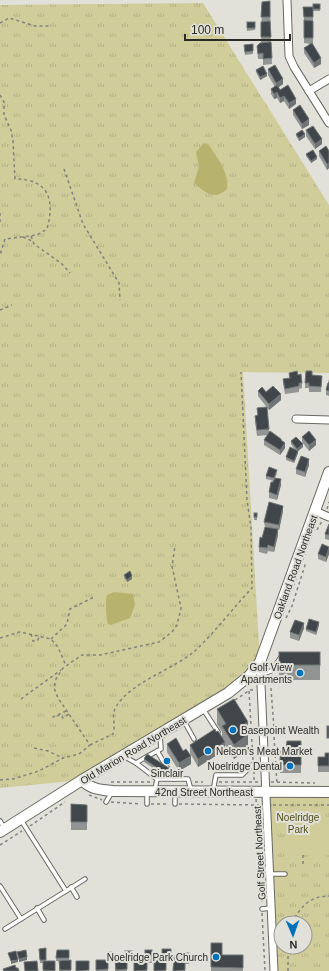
<svg xmlns="http://www.w3.org/2000/svg" width="329" height="971" font-family="Helvetica,sans-serif">
<defs>
<pattern id="grass-tufts" width="24" height="20" patternUnits="userSpaceOnUse"><rect width="24" height="20" fill="#d0cd9a"/><path d="M3 7l-1-3M5 7V3M7 7l1-3M15 17l-1-3M17 17v-4M19 17l1-3" fill="none" stroke="#b3b085"/></pattern>
</defs>
<rect width="100%" height="100%" fill="#e1e1da"/>
<!-- grass -->
<g fill="url(#grass-tufts)" fill-rule="evenodd">
<polygon points="203,3 329,205 329,373 243,372 260,662 249,676 82,780 0,788 0,5"/>
<path d="M266 792H329V971H274ZM281 923H305V947H281Z"/>
</g>
<!-- garden -->
<polygon fill="#d0cd9a" points="286,817 329,818 329,855 287,855"/>
<!-- water -->
<g fill="#b7b36e">
<path d="M204 143 208 144C216 156 230 173 227 189 214 201 206 193 194 183L199 166 196 152Z"/>
<path d="M114 592 133 594 135 605 130 618 111 625 108 624C106 620 105 599 107 595Z"/>
</g>
<g fill="none" stroke-linecap="round" stroke-linejoin="round">
<!-- lane casing -->
<g stroke="#696963" stroke-width="5.5">
<g id="lane">
<polyline points="260,675 271,671 281,657"/>
<polyline points="203,709 218,732"/>
<polyline points="184,721 194,739"/>
<polyline points="264,732 279,732"/>
<polyline points="157,751 174,779"/>
<polyline points="148,756 161,749 160,735"/>
<polyline points="125,757 136,763 146,757"/>
<polyline points="136,763 157,779"/>
<polyline points="155,790 157,779 188,779 191,790"/>
<polyline points="213,791 216,775 242,775 252,765 265,765"/>
<polyline points="175,793 175,804"/>
<polyline points="106,802 112,792"/>
<polyline points="147,804 147,793"/>
<polyline points="0,821 5,829"/>
<polyline points="260,870 270,869"/>
<polyline points="270,874 285,874"/>
<polyline points="0,886 21,919 66,891 21,820"/>
<polyline points="71,887 77,897"/>
<polyline points="66,891 85,879"/>
<polyline points="37,908 44,920"/>
<polyline points="262,909 271,908"/>
<polyline points="5,929 21,919"/>
</g>
</g>
<!-- street casing -->
<g stroke="#696963" stroke-width="9">
<g id="street">
<polyline points="287,0 289,56 294,67 329,123"/>
<polyline points="309,91 329,79"/>
<polyline points="296,419 329,420"/>
<polyline points="315,511 329,517"/>
<polyline points="260,662 274,971"/>
</g>
</g>
<!-- secondary casing -->
<g stroke="#696963" stroke-width="12">
<g id="secondary">
<path d="M82 780C90 789 101 790 113 791L329 792"/>
<polyline points="0,832 82,780 228,693 249,676 260,662 329,472"/>
</g>
</g>
<!-- path -->
<g stroke="#83837e" stroke-width="1.5" stroke-dasharray="3 3" stroke-linecap="butt">
<polyline points="0,23 9,18 35,26 51,26"/>
<path d="M0 95 4 102V115L11 130 13 141 15 179C49 179 55 200 47 229L37 235 5 239 0 255"/>
<polyline points="64,169 83,224 119,283 120,300"/>
<polyline points="0,213 0,225"/>
<polyline points="31,236 34,244 62,264 70,273"/>
<polyline points="23,237 32,241"/>
<polyline points="0,310 12,305"/>
<polyline points="327,509 329,502"/>
<polyline points="317,530 322,521"/>
<polyline points="286,618 292,606 306,562"/>
<polyline points="31,634 33,641 37,641 40,636"/>
<polyline points="0,638 20,632 51,639 58,647 66,666"/>
<polyline points="51,639 67,624 70,609 94,597"/>
<polyline points="270,676 274,728"/>
<polyline points="249,691 253,760"/>
<polyline points="21,699 61,670"/>
<polyline points="235,700 250,690 254,690"/>
<polyline points="66,711 53,717 61,715 63,718 69,714"/>
<polyline points="274,737 277,784"/>
<path d="M90 745 113 734C116 725 111 714 116 707 130 682 175 669 196 650 216 631 233 608 252 588L251 528 247 500 241 372"/>
<polyline points="34,748 48,751 63,758"/>
<polyline points="254,771 254,782"/>
<polyline points="0,780 13,779 39,771 63,758 79,754 90,745 58,698 54,688 56,679 63,668 82,655 100,655 159,642 172,632 177,625 181,608 172,566 175,546"/>
<polyline points="111,782 151,782"/>
<polyline points="195,782 203,782"/>
<polyline points="219,782 259,782"/>
<polyline points="271,782 315,783"/>
<polyline points="89,795 102,800"/>
<polyline points="256,799 260,865"/>
<polyline points="111,802 141,804"/>
<polyline points="151,804 169,804"/>
<polyline points="179,804 259,805"/>
<polyline points="273,805 329,805"/>
<polyline points="30,826 65,802"/>
<polyline points="0,845 22,831"/>
<polyline points="303,855 303,864"/>
<polyline points="260,875 262,903"/>
<polyline points="262,913 265,971"/>
<path d="M292 923C300 907 310 896 329 896"/>
<polyline points="288,971 288,947"/>
</g>
<!-- lane -->
<use href="#lane" stroke="#fff" stroke-width="3.5"/>
<!-- street -->
<use href="#street" stroke="#fff" stroke-width="7"/>
<!-- secondary -->
<use href="#secondary" stroke="#fff" stroke-width="10"/>
</g>
<!-- wall -->
<g fill="#919492">
<polygon points="270,1 271,42 272,64 263,65 263,59 258,59 257,46 270,43 261,43 262,2"/>
<polygon points="320,4 320,11 313,11 313,44 312,44 321,64 314,68 304,53 304,48 311,44 304,43 304,22 303,7 313,7"/>
<polygon points="247,22 255,22 255,30 247,31"/>
<polygon points="244,48 253,51 253,54 245,55"/>
<polygon points="268,69 283,84 279,87 280,90 296,104 289,109 284,101 280,103 277,98 274,99 271,94 271,89 275,87 268,75"/>
<polygon points="256,70 267,76 260,80 256,72"/>
<polygon points="293,110 309,125 302,129 293,115"/>
<polygon points="306,130 322,144 315,149 306,136"/>
<polygon points="296,134 305,137 299,141 296,136"/>
<polygon points="319,151 329,151 329,168 327,170 319,156"/>
<polygon points="306,154 317,159 311,163 306,156"/>
<polygon points="289,373 298,375 302,383 302,388 299,389 299,392 285,394 283,384 283,379 289,378"/>
<polygon points="312,375 322,376 321,392 309,392 309,388 305,388 305,383"/>
<polygon points="329,379 329,396 326,395 326,390"/>
<polygon points="258,391 266,392 281,400 269,410 258,396"/>
<polygon points="257,408 269,429 269,432 281,441 285,448 280,455 264,445 264,440 268,435 257,436 255,421 255,416 257,416"/>
<polygon points="302,437 316,445 309,451 302,442"/>
<polygon points="291,441 303,447 298,451 298,453 294,463 286,460 286,457 295,450 291,444"/>
<polygon points="309,465 305,477 296,474 296,469"/>
<polygon points="277,473 275,478 281,485 277,500 269,498 269,492 274,481 266,479 266,476"/>
<polygon points="283,511 279,530 278,530 278,535 274,552 268,551 267,554 259,552 259,547 262,538 265,527 264,522"/>
<rect x="254" y="513" width="3" height="7"/>
<polygon points="329,524 329,540 325,539 325,534"/>
<polygon points="329,547 329,554 326,562 318,559 318,554"/>
<polygon points="124,575 132,579 127,582 124,578"/>
<polygon points="319,625 316,635 306,631 306,629"/>
<polygon points="304,628 299,641 290,638 290,632"/>
<rect x="279" y="652" width="41" height="28"/>
<polygon points="217,709 248,722 248,749 234,759 225,745 225,750 198,767 190,753 190,745 216,732 222,738 222,732 217,724"/>
<polygon points="287,741 301,741 301,773 280,773 280,751 286,752"/>
<polygon points="167,744 183,751 191,764 179,771 167,752"/>
<polygon points="329,753 329,772 318,772 318,757 325,757"/>
<polygon points="144,759 169,771 165,776 144,762"/>
<polygon points="71,804 87,805 87,830 71,830"/>
<polygon points="211,943 222,955 243,955 243,971 211,971"/>
<polygon points="39,949 46,961 55,971 43,971 43,963 40,963"/>
<polygon points="171,949 171,959 164,959 164,961 166,961 166,971 154,971 157,961"/>
<polygon points="57,950 69,950 69,961 71,960 71,971 59,971 59,961 56,961"/>
<polygon points="152,950 152,963 147,963 147,971 134,971 145,961"/>
<polygon points="132,951 132,962 127,962 127,971 115,971 115,960 125,960"/>
<rect x="108" y="952" width="5" height="10"/>
<polygon points="189,953 189,964 185,964 185,971 173,971 181,961"/>
<rect x="96" y="960" width="12" height="11"/>
</g>
<!-- shaded-wall -->
<g fill="#717475">
<polygon points="321,58 321,64 314,68 314,63"/>
<polygon points="267,74 267,76 260,80 260,77"/>
<polygon points="283,79 283,84 276,89 276,83"/>
<polygon points="277,92 277,98 274,99 274,94"/>
<polygon points="284,96 284,101 280,103 280,98"/>
<polygon points="296,99 296,104 289,109 289,103"/>
<polygon points="309,119 309,125 302,129 302,124"/>
<polygon points="305,134 305,137 299,141 299,138"/>
<polygon points="322,139 322,144 315,149 315,144"/>
<polygon points="317,157 317,159 311,163 311,161"/>
<polygon points="329,163 329,168 327,170 327,164"/>
<polygon points="281,394 281,400 269,410 269,404"/>
<polygon points="316,440 316,445 309,451 309,445"/>
<polygon points="285,443 285,448 280,455 280,450"/>
<polygon points="303,444 303,447 297,452 297,449"/>
<polygon points="298,451 298,453 294,463 294,461"/>
<polygon points="309,459 309,465 305,477 305,472"/>
<polygon points="281,479 281,485 277,500 277,495"/>
<polygon points="283,506 283,511 279,530 279,525"/>
<polygon points="278,529 278,535 274,552 274,547"/>
<polygon points="329,548 329,554 326,562 326,557"/>
<polygon points="132,576 132,579 127,582 127,580"/>
<polygon points="319,622 319,625 316,635 316,632"/>
<polygon points="304,623 304,628 299,641 299,635"/>
<polygon points="248,722 248,749 234,759 234,745 243,725"/>
<polygon points="225,742 225,750 198,767 198,759"/>
<polygon points="191,756 191,764 179,771 179,763"/>
<polygon points="169,768 169,771 165,776 165,773"/>
<polygon points="27,957 27,960 19,962 19,959"/>
<polygon points="18,960 18,962 11,964 11,961"/>
</g>
<!-- building -->
<g fill="#41464a" stroke="#717475">
<polygon points="270,1 270,17 261,17 262,2"/>
<rect x="313" y="4" width="7" height="5"/>
<polygon points="303,7 313,7 313,17 304,17"/>
<polygon points="304,20 313,21 313,38 304,38"/>
<polygon points="270,21 271,37 261,37 261,22"/>
<rect x="247" y="22" width="8" height="6"/>
<polygon points="271,42 272,58 263,59 263,53 258,54 257,46 260,43"/>
<polygon points="312,43 321,58 314,63 304,48"/>
<polygon points="253,44 253,51 245,52 244,45"/>
<polygon points="275,65 283,79 276,83 268,69"/>
<polygon points="263,66 267,74 260,77 256,70"/>
<polygon points="277,85 280,90 288,85 296,99 289,103 284,96 280,98 277,92 274,94 271,89"/>
<polygon points="300,105 309,119 302,124 293,110"/>
<polygon points="313,126 322,139 315,144 306,130"/>
<polygon points="302,130 305,134 299,138 296,134"/>
<polygon points="326,146 329,151 329,163 327,164 319,151"/>
<polygon points="313,150 317,157 311,161 306,154"/>
<polygon points="297,371 298,375 301,374 302,383 299,383 299,386 285,389 283,379 290,378 289,373"/>
<polygon points="306,371 312,371 312,375 322,376 321,387 309,386 309,383 305,383"/>
<polygon points="329,382 329,391 326,390 328,383"/>
<polygon points="273,386 281,394 269,404 258,391 262,387 266,392"/>
<polygon points="267,407 269,429 257,430 255,416 258,415 257,408"/>
<polygon points="270,431 281,439 281,440 285,443 280,450 264,440"/>
<polygon points="309,431 316,440 309,445 302,437"/>
<polygon points="296,437 303,444 297,449 291,441"/>
<polygon points="290,447 298,451 294,461 286,457"/>
<polygon points="301,456 309,459 305,472 296,469"/>
<polygon points="269,467 277,470 274,478 266,476"/>
<polygon points="275,478 281,479 277,495 269,492 271,482 273,482"/>
<polygon points="269,502 283,506 279,525 264,522"/>
<rect x="254" y="513" width="3" height="4"/>
<polygon points="329,524 329,535 325,534"/>
<polygon points="265,527 278,529 274,547 268,545 267,548 259,547 260,537 262,538"/>
<polygon points="322,544 329,547 326,557 318,554"/>
<polygon points="130,571 132,576 127,580 124,575"/>
<polygon points="309,619 319,622 316,632 306,629"/>
<polygon points="295,620 304,623 299,635 290,632"/>
<rect x="279" y="652" width="41" height="13"/>
<polygon points="234,699 248,722 243,725 248,729 246,730 248,734 234,745 222,726 226,724 217,709"/>
<rect x="327" y="726" width="2" height="12"/>
<polygon points="215,729 216,732 218,731 225,742 198,759 190,745"/>
<polygon points="176,738 183,751 186,749 191,756 179,763 167,744"/>
<polygon points="287,741 301,741 301,749 286,749"/>
<polygon points="280,751 301,752 301,765 280,765"/>
<polygon points="325,753 329,753 329,766 318,766 318,757 325,757"/>
<polygon points="147,754 169,768 165,773 144,759"/>
<polygon points="71,804 87,805 87,822 71,822"/>
<polygon points="211,943 222,943 222,955 243,955 243,968 211,967"/>
<polygon points="46,948 46,960 40,960 39,949"/>
<polygon points="162,949 171,949 171,957 162,956"/>
<polygon points="26,950 27,957 19,959 17,952"/>
<polygon points="57,950 69,950 69,958 56,958"/>
<rect x="145" y="950" width="7" height="10"/>
<polygon points="16,951 18,960 11,961 8,953"/>
<rect x="125" y="951" width="7" height="8"/>
<rect x="108" y="952" width="5" height="7"/>
<rect x="181" y="953" width="8" height="8"/>
<polygon points="157,956 164,956 164,961 166,961 166,970 154,971 154,961 157,961"/>
<polygon points="174,956 179,956 178,961 185,961 185,970 173,971"/>
<polygon points="71,960 71,970 60,970 59,961"/>
<polygon points="96,960 108,960 108,969 96,970"/>
<polygon points="115,960 127,960 127,969 116,970"/>
<polygon points="37,961 38,971 25,971 24,962"/>
<polygon points="43,961 55,961 55,971 43,970"/>
<polygon points="76,961 89,961 89,970 76,971"/>
<polygon points="134,961 147,961 147,970 134,971"/>
<polygon points="15,965 16,968 18,968 19,971 4,971 3,969"/>
</g>
<!-- markers -->
<g fill="#0071bb" stroke="#e1e1da" stroke-width="1.5">
<circle cx="300" cy="673" r="4"/>
<circle cx="233" cy="730" r="4"/>
<circle cx="208" cy="751" r="4"/>
<circle cx="167" cy="761" r="4"/>
<circle cx="290" cy="766" r="4"/>
<circle cx="216" cy="957" r="4"/>
</g>
<g text-anchor="middle" stroke-width="4" stroke-linejoin="round" paint-order="stroke">
<!-- street labels -->
<g font-size="10" fill="#2b2b28" stroke="#e1e1da">
<text transform="translate(295 567) rotate(-70)" y="4">Oakland Road Northeast</text>
<text transform="translate(133 750) rotate(-31)" y="4">Old Marion Road Northeast</text>
<text x="204" y="796">42nd Street Northeast</text>
<text transform="translate(259 853) rotate(-93)" y="4">Golf Street Northeast</text>
</g>
<!-- poi labels -->
<g font-size="10" fill="#2b2b28" stroke="#e1e1da" text-anchor="end">
<text x="292" y="671">Golf View<tspan x="292" dy="12">Apartments</tspan></text>
<text x="241" y="734" text-anchor="start">Basepoint Wealth</text>
<text x="216" y="755" text-anchor="start">Nelson's Meat Market</text>
<text x="282" y="770">Noelridge Dental</text>
<text x="167" y="777" text-anchor="middle">Sinclair</text>
<text x="208" y="961">Noelridge Park Church</text>
</g>
<!-- park labels -->
<g font-size="10" fill="#524f1a" stroke="#e1e1da">
<text x="298" y="821">Noelridge<tspan x="298" dy="12">Park</tspan></text>
</g>
</g>
<!-- north arrow -->
<g transform="translate(293 935) rotate(178)"><circle r="19" fill="#e1e1da" stroke="#989893"/>
<path d="M0-3L7 15L0 10L-7 15Z" fill="#0071bb"/>
<text y="-6" font-size="11" font-weight="bold" text-anchor="middle" fill="#2b2b28">N</text>
</g>
<!-- scale -->
<path d="M185 34v6h105v-6" fill="none" stroke="#2b2b28" stroke-width="2"/>
<text x="191" y="34" font-size="12" fill="#2b2b28" stroke="#e1e1da" stroke-width="3" paint-order="stroke">100 m</text>
</svg>
